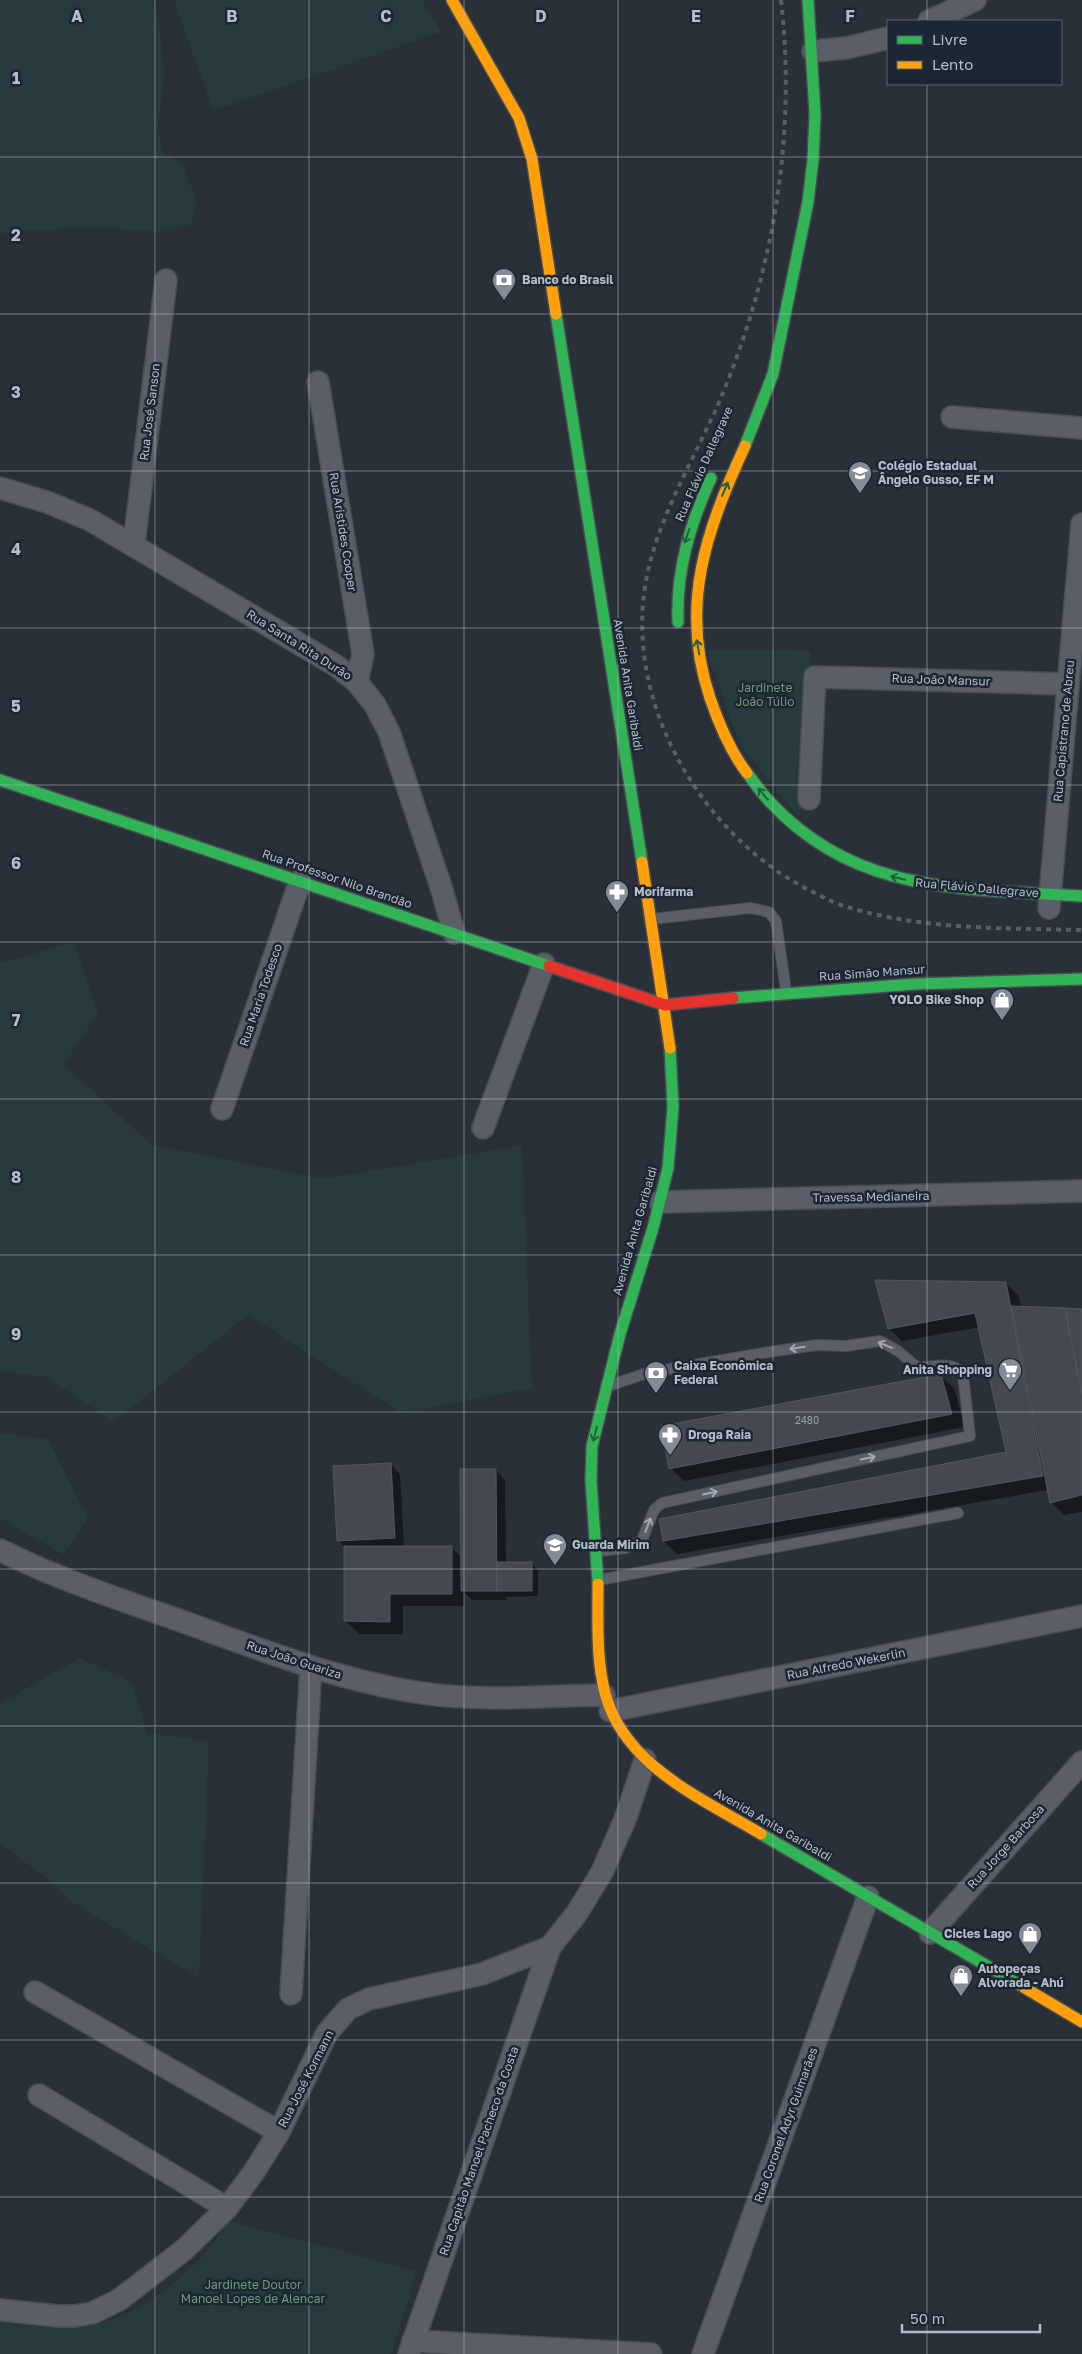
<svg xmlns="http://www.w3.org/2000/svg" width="1082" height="2354" font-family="'Golos Text',sans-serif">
<rect width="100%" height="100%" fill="#2a3038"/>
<!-- green -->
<g fill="#273a3e">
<polygon points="0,0 151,0 159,22 164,74 158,126 162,152 182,163 197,201 192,224 161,232 95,227 8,232 0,234"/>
<polygon points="174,0 422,0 441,32 213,111"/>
<polygon points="706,650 811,651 800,819 739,743"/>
<polygon points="74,942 98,1013 64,1064 150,1144 323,1179 522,1145 532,1388 401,1413 248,1315 113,1422 46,1377 0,1371 0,963"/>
<polygon points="0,1433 48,1439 88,1518 64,1555 0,1518"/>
<polygon points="80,1658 132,1682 147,1733 209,1741 199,1978 75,1904 46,1878 0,1843 0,1703"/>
<path d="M229 2221 417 2271 391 2354H0V2323C25 2326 51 2329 77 2327 123 2324 167 2292 199 2260 210 2249 219 2234 229 2221Z"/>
</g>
<!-- shadow -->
<g fill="#0007">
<polygon points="1006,1283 1019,1296 1021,1307 1082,1309 1082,1512 1064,1515 1051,1502 1048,1490 677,1554 664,1541 1007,1453 980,1327 902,1341 889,1328"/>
<polygon points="940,1375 954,1388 965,1427 684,1481 671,1468"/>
<polygon points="390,1464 400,1474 404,1547 451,1547 462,1558 496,1470 505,1480 506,1564 531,1563 538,1570 538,1596 506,1597 506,1600 472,1600 464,1592 464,1606 403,1606 403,1634 359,1634 346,1621 345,1548 339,1541"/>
</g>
<!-- building -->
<g fill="#444950" stroke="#52575f">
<polygon points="875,1280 1006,1282 1043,1476 663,1541 659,1519 1006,1452 975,1313 888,1329"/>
<polygon points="1011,1306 1065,1308 1082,1395 1082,1495 1050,1503"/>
<polygon points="1065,1308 1082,1309 1082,1395"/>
<polygon points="941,1374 952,1414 669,1469 661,1426"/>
<polygon points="391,1463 395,1538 337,1541 333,1466"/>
<polygon points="460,1469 496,1469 497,1591 461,1591"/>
<polygon points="344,1546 452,1546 452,1594 390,1594 390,1622 344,1621"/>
<rect x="497" y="1562" width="35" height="29"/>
</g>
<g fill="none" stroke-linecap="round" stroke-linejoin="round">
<!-- lane casing -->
<g stroke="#484c53" stroke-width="12">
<g id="lane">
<polyline points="652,919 750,908 769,912 776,921 786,991"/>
<path d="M599 1551 626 1548 642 1540 654 1510 662 1503 970 1436 963 1375C955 1360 932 1367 918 1368L898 1351 880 1341 846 1346 817 1345 769 1352 647 1373 611 1385"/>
<polyline points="599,1580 958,1513"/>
</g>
</g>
<!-- street casing -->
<g stroke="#484c53" stroke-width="24">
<g id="street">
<polyline points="929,21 975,0"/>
<polyline points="813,51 846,48 888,38"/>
<polyline points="318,382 363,654 357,682"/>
<polyline points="952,417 1082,428"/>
<polyline points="0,488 47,502 90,520 335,665 357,682 375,705 389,732 442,890 454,933"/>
<polyline points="134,544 166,280"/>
<polyline points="809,799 815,677 1068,684"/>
<polyline points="1049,908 1082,524"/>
<polyline points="222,1109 300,881"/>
<polyline points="483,1128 544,964"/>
<polyline points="660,1202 1082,1191"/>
<path d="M0 1550C60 1580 124 1601 187 1623 264 1651 341 1681 422 1693 482 1702 544 1696 604 1695"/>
<polyline points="610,1711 1082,1616"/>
<polyline points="930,1933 1082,1762"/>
<polyline points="35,1992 279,2132"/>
<polyline points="291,1994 311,1667"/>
<polyline points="39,2095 227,2208"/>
<polyline points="0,2310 58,2316 75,2316 92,2313 119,2300 185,2249 227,2208 254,2172 279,2132 327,2033 348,2009 369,1999 482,1974 550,1947 577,1913 602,1872 626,1817 645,1760"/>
<polyline points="413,2341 651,2354"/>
<polyline points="409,2354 550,1947"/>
<polyline points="703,2354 868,1897"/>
</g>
</g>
<!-- fast casing -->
<g stroke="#484c53" stroke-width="14">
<g id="fast">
<polyline points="556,314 642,862"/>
<polyline points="745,446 773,374 808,202 813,160 815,114 808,0"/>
<path d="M678 622C676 570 690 525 711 478"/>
<path d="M747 773C755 783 762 794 771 803 858 896 966 888 1082 896"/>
<polyline points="0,780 549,966"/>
<polyline points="733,998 915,984 1082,979"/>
<polyline points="598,1584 591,1480 592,1446 620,1334 653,1228 668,1168 673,1107 670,1048"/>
<polyline points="761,1834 1025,1988"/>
</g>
</g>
<!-- slow casing -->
<g stroke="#484c53" stroke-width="14">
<g id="slow">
<polyline points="452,0 519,118 532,159 556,314"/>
<path d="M745 446C706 531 679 606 710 698 719 724 730 751 747 773"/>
<polyline points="642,862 670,1048"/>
<path d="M598 1584C598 1620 596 1658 605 1693 624 1766 703 1799 761 1834"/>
<polyline points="1025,1988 1082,2022"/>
</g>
</g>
<!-- jam casing -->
<g stroke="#484c53" stroke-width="14">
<polyline id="jam" points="549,966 665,1005 733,998"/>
</g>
<!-- lane -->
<use href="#lane" stroke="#5a5e66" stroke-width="10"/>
<!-- street -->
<use href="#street" stroke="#5a5e66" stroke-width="21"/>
<!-- fast -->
<use href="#fast" stroke="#30b455" stroke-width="11"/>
<!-- slow -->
<use href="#slow" stroke="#ff9f0a" stroke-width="11"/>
<!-- jam -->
<use href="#jam" stroke="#e5322d" stroke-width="11"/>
<!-- rail -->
<path stroke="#595d64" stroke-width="4" stroke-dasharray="5 5" stroke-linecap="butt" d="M781 0C797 138 772 280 717 407 690 467 652 528 644 594 629 714 708 842 815 893 825 898 834 903 844 906 920 930 1003 928 1082 930"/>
</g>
<!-- one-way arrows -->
<defs><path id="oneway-shaft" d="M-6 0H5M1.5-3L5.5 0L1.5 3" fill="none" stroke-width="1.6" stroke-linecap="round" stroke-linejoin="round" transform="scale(1.25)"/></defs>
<g stroke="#255f41">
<use href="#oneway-shaft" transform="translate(725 489) rotate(-67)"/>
<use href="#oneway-shaft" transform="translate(687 536) rotate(109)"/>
<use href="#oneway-shaft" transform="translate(698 647) rotate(-100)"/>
<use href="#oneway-shaft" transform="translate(763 794) rotate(-130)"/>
<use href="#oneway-shaft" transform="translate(898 878) rotate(-167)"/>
<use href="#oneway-shaft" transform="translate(595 1434) rotate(105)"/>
</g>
<g stroke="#a2a9b5">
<use href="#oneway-shaft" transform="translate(885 1345) rotate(-158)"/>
<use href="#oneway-shaft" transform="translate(797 1348) rotate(171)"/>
<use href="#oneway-shaft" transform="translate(868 1458) rotate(-12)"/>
<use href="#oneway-shaft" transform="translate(710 1493) rotate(-12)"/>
<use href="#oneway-shaft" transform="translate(648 1525) rotate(-69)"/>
</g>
<!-- grid -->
<path fill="none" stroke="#b4bcc9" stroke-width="1" stroke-opacity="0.55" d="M155 0V2354M309 0V2354M464 0V2354M618 0V2354M773 0V2354M927 0V21M927 84V2354M0 157H1082M0 314H1082M0 471H1082M0 628H1082M0 785H1082M0 942H1082M0 1099H1082M0 1255H1082M0 1412H1082M0 1569H1082M0 1726H1082M0 1883H1082M0 2040H1082M0 2197H1082"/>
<!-- icons -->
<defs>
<g id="bank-pin" transform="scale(1.25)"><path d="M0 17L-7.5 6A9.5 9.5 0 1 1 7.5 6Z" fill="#848b96" stroke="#1d2633"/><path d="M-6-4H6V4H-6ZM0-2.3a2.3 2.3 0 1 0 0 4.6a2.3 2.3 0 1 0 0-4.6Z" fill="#fff"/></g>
<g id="school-pin" transform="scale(1.25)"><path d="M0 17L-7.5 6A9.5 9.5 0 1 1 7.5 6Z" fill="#848b96" stroke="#1d2633"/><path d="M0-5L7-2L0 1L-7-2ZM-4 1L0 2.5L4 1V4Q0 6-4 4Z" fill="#fff"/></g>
<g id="pharmacy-pin" transform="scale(1.25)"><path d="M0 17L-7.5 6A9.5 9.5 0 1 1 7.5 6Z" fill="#848b96" stroke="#1d2633"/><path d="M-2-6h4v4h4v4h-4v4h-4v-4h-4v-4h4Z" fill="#fff"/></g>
<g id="shop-pin" transform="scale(1.25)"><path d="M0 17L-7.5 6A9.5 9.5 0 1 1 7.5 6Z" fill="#848b96" stroke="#1d2633"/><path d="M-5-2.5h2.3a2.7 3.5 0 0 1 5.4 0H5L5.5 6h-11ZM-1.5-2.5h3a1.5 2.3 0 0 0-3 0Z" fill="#fff"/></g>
<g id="supermarket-pin" transform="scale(1.25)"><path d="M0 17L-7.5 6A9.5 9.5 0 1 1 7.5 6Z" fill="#848b96" stroke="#1d2633"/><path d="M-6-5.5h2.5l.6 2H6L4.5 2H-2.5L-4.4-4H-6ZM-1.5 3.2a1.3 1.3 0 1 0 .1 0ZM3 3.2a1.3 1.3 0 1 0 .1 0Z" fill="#fff"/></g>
</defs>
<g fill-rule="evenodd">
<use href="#bank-pin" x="504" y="280"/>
<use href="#school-pin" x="860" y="473"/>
<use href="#pharmacy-pin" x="617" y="892"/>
<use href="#shop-pin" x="1002" y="1000"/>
<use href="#supermarket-pin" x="1010" y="1370"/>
<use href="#bank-pin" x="656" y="1373"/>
<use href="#pharmacy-pin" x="670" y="1435"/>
<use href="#school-pin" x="555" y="1545"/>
<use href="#shop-pin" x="1030" y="1934"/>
<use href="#shop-pin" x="961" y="1976"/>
</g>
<g text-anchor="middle" stroke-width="5" stroke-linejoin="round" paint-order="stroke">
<!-- number labels -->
<g font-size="10" fill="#989fab">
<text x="807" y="1424">2480</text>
</g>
<!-- poi labels -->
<g font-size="12" font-weight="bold" fill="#b4bcc9" stroke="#1d2633" text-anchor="start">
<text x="522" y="284">Banco do Brasil</text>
<text x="878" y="470">Colégio Estadual<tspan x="878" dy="14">Ângelo Gusso, EF M</tspan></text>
<text x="634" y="896">Morifarma</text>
<text x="984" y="1004" text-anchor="end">YOLO Bike Shop</text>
<text x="674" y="1370">Caixa Econômica<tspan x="674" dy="14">Federal</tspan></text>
<text x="992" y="1374" text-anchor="end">Anita Shopping</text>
<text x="688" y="1439">Droga Raia</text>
<text x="572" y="1549">Guarda Mirim</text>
<text x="1012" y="1938" text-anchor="end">Cicles Lago</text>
<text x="978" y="1973">Autopeças<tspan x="978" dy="14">Alvorada - Ahú</tspan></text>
</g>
<!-- street labels -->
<g font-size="12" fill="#b4bcc9" stroke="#1d2633">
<text transform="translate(150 412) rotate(-83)" y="4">Rua José Sanson</text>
<text transform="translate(704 464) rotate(-66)" y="4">Rua Flávio Dallegrave</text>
<text transform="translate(343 532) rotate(81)" y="4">Rua Aristides Cooper</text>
<text transform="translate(299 645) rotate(32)" y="4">Rua Santa Rita Durão</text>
<text transform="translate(941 680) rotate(2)" y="4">Rua João Mansur</text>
<text transform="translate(628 685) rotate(81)" y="4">Avenida Anita Garibaldi</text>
<text transform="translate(1064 731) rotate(-85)" y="4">Rua Capistrano de Abreu</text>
<text transform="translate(337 879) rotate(19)" y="4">Rua Professor Nilo Brandão</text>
<text transform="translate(977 888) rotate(5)" y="4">Rua Flávio Dallegrave</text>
<text transform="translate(872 973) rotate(-4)" y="4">Rua Simão Mansur</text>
<text transform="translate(261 995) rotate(-71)" y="4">Rua Maria Todesco</text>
<text transform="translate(871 1197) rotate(-1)" y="4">Travessa Medianeira</text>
<text transform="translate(635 1231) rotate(-74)" y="4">Avenida Anita Garibaldi</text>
<text transform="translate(294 1660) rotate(18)" y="4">Rua João Guariza</text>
<text transform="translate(846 1664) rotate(-11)" y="4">Rua Alfredo Wekerlin</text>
<text transform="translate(773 1825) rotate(30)" y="4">Avenida Anita Garibaldi</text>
<text transform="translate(1006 1847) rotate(-48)" y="4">Rua Jorge Barbosa</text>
<text transform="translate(306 2079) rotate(-63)" y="4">Rua José Kormann</text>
<text transform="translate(786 2125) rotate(-70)" y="4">Rua Coronel Adyr Guimarães</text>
<text transform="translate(479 2151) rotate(-71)" y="4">Rua Capitão Manoel Pacheco da Costa</text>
</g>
<!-- park labels -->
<g font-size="12" fill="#6b9a76" stroke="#1d2633">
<text x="765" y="692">Jardinete<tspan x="765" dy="14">João Túlio</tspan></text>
<text x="253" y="2289">Jardinete Doutor<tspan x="253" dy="14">Manoel Lopes de Alencar</tspan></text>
</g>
</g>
<g font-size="16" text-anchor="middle" font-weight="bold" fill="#b4bcc9" stroke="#1d2633" stroke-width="5" stroke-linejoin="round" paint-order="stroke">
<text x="77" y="22">A</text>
<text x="232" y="22">B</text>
<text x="386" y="22">C</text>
<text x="541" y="22">D</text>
<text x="696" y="22">E</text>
<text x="850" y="22">F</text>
<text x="16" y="84">1</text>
<text x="16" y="241">2</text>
<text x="16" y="398">3</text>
<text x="16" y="555">4</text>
<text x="16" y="712">5</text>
<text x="16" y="869">6</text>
<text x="16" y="1026">7</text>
<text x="16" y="1183">8</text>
<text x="16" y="1340">9</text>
</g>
<!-- legend -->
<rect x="887" y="20" width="175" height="65" fill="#1d2633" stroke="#59626f"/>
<rect x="897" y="36" width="25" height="8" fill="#30b455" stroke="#59626f"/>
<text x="932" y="45" font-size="15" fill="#b4bcc9">Livre</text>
<rect x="897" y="61" width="25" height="8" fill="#ff9f0a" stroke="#59626f"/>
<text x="932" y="70" font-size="15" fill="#b4bcc9">Lento</text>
<!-- scale -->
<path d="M902 2324v8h138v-8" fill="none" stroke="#b4bcc9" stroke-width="2.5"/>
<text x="910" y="2324" font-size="15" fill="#b4bcc9" stroke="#1d2633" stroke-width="4" paint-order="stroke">50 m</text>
</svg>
